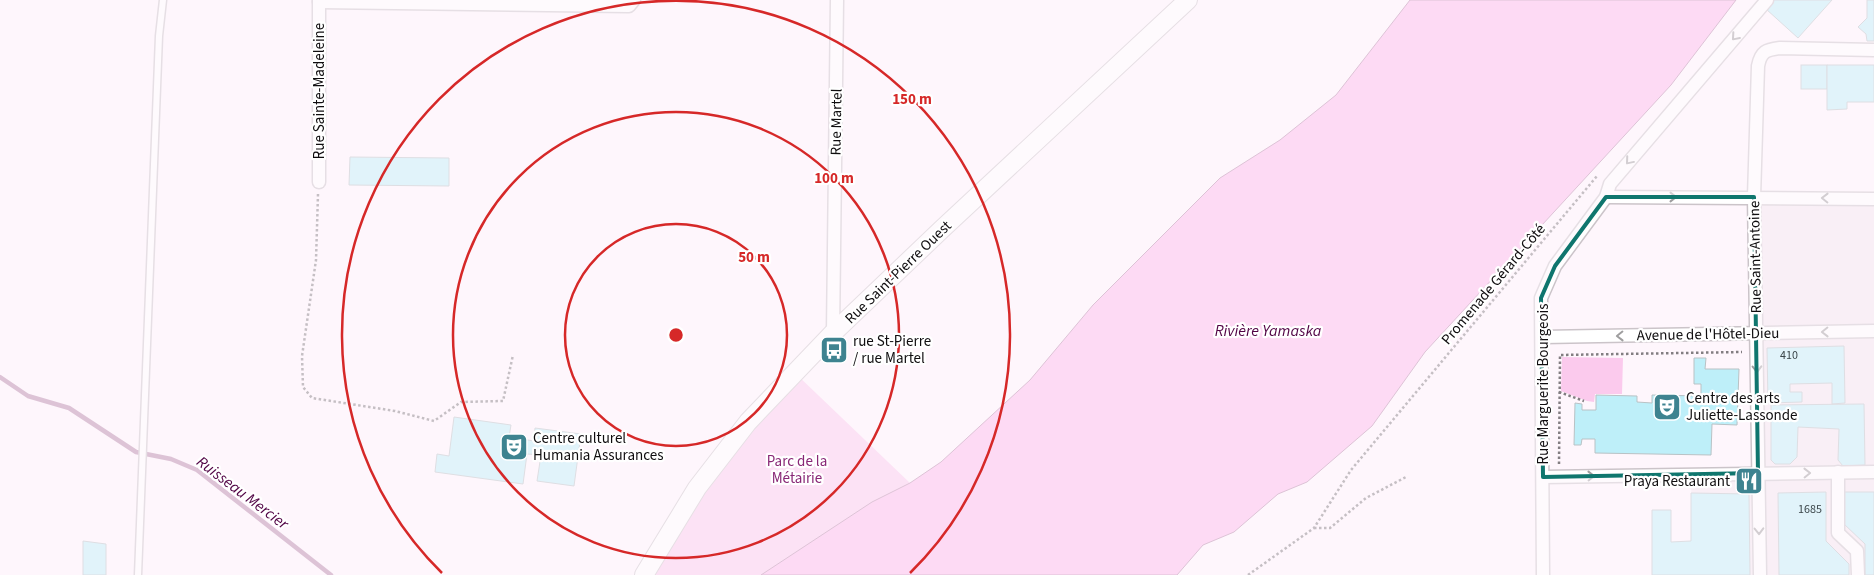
<svg xmlns="http://www.w3.org/2000/svg" width="1874" height="575" font-family="'Source Sans 3',sans-serif">
<rect width="100%" height="100%" fill="#fef6fc"/>
<!-- built -->
<polygon fill="#f3e6ef" points="1754,197 1874,199 1874,575 1698,575 1690,474 1758,473"/>
<!-- green -->
<g fill="#fbcaed">
<polygon points="1562,357 1623,358 1622,394 1595,394 1594,402 1587,401 1561,391"/>
<polygon points="795,373 910,483 872,502 761,575 644,575 655,557"/>
</g>
<!-- water -->
<polygon fill="#fdb8eb" stroke="#b685a9" points="1410,0 1736,0 1671,85 1425,352 1372,426 1307,482 1278,494 1234,532 1203,545 1177,575 761,575 872,502 910,483 941,462 1030,380 1093,305 1220,178 1280,140 1336,95"/>
<g fill="none" stroke-linecap="round" stroke-linejoin="round">
<!-- stream -->
<polyline stroke="#b685a9" stroke-width="4.5" points="0,377 28,396 69,408 136,452 171,459 197,470 331,575"/>
</g>
<!-- building -->
<g fill="#beeff9" stroke="#b9c2c5">
<polygon points="1774,0 1832,0 1798,38 1766,9"/>
<polygon points="1867,0 1874,0 1874,41 1867,41 1866,34 1858,27 1867,18"/>
<rect x="1801" y="65" width="26" height="24"/>
<polygon points="1827,65 1874,65 1874,102 1847,102 1847,109 1827,110"/>
<polygon points="350,157 449,158 449,186 349,185"/>
<polygon points="1844,346 1845,403 1832,404 1832,383 1790,384 1790,392 1802,392 1802,402 1768,403 1767,348"/>
<polygon points="1694,358 1706,358 1705,369 1739,369 1737,425 1712,424 1711,455 1595,453 1595,439 1582,439 1581,445 1574,445 1575,403 1582,404 1582,410 1596,410 1596,395 1637,396 1637,402 1652,403 1652,395 1701,396 1701,384 1694,384"/>
<polygon points="1864,404 1865,465 1843,466 1838,460 1839,429 1798,427 1797,457 1790,464 1775,464 1771,460 1771,405"/>
<polygon points="454,417 511,425 509,437 534,441 535,428 581,434 574,486 537,481 541,455 527,454 523,484 435,472 437,454 449,456"/>
<polygon points="1826,492 1826,541 1849,564 1849,575 1779,575 1778,493"/>
<polygon points="1844,492 1874,492 1874,575 1865,575 1865,544 1844,524"/>
<polygon points="1691,493 1749,494 1750,575 1652,575 1652,510 1671,510 1671,542 1691,541"/>
<polygon points="83,541 106,544 106,575 83,575"/>
</g>
<g fill="none" stroke-linecap="round" stroke-linejoin="round">
<!-- lane casing -->
<g stroke="#cbc4c9" stroke-width="9">
<polyline id="lane" points="138,575 159,36 163,0"/>
</g>
<!-- street casing -->
<g stroke="#cbc4c9" stroke-width="15">
<g id="street">
<polyline points="319,2 629,6 634,0"/>
<polyline points="319,182 319,0"/>
<polyline points="1606,197 1874,199"/>
<polyline points="833,333 837,0"/>
<polyline points="1543,337 1874,331"/>
<polyline points="1838,472 1838,533 1857,551 1858,575"/>
<polyline points="1543,477 1874,472"/>
<polyline points="1543,575 1541,298 1555,266 1606,197 1610,184 1767,0"/>
<path d="M1760 575 1754 197 1758 66C1761 51 1766 50 1780 48L1874 50"/>
</g>
</g>
<!-- secondary casing -->
<g stroke="#cbc4c9" stroke-width="20">
<polyline id="secondary" points="644,575 697,488 748,422 833,333 942,229 1188,0"/>
</g>
<!-- path -->
<g stroke="#827d81" stroke-width="2.5" stroke-dasharray="2.5 2.5" stroke-linecap="butt">
<polyline points="318,194 316,260 302,356 303,387 312,398 395,411 434,421 461,402 503,401 513,355"/>
<polyline points="1559,392 1584,401"/>
<polyline points="1559,464 1560,355 1742,352"/>
<polyline points="1314,528 1330,528 1366,498 1406,477"/>
<polyline points="1248,575 1314,528 1351,470 1597,176"/>
</g>
<!-- lane -->
<use href="#lane" stroke="#fff" stroke-width="6"/>
<!-- street -->
<use href="#street" stroke="#fff" stroke-width="12"/>
<!-- secondary -->
<use href="#secondary" stroke="#fff" stroke-width="18"/>
</g>
<!-- one-way arrows -->
<defs><path id="oneway-chevron" d="M-2-3.5L2.5 0L-2 3.5" fill="none" stroke-width="1.6" stroke-linecap="round" stroke-linejoin="round" transform="scale(1.25)"/></defs>
<g stroke="#9f9e9f">
<use href="#oneway-chevron" transform="translate(1735 37) rotate(131)"/>
<use href="#oneway-chevron" transform="translate(1629 161) rotate(130)"/>
<use href="#oneway-chevron" transform="translate(1673 197)"/>
<use href="#oneway-chevron" transform="translate(1825 198) rotate(-179)"/>
<use href="#oneway-chevron" transform="translate(1825 332) rotate(179)"/>
<use href="#oneway-chevron" transform="translate(1620 336) rotate(179)"/>
<use href="#oneway-chevron" transform="translate(1757 369) rotate(89)"/>
<use href="#oneway-chevron" transform="translate(1807 473) rotate(-1)"/>
<use href="#oneway-chevron" transform="translate(1591 476) rotate(-1)"/>
<use href="#oneway-chevron" transform="translate(1759 531) rotate(89)"/>
</g>
<!-- marked area -->
<path d="M0 0H1874V575H0ZM1606 197H1754L1758 473 1543 477 1541 298 1555 266Z" fill="#fef6fc" fill-opacity=".55" fill-rule="evenodd"/>
<path fill="none" stroke="#0f766e" stroke-width="4" stroke-linejoin="round" d="M1606 197H1754L1758 473 1543 477 1541 298 1555 266Z"/>
<!-- distance rings -->
<g fill="none" stroke="#d62828" stroke-width="2.5">
<circle cx="676" cy="335" r="111"/>
<circle cx="676" cy="335" r="223"/>
<path d="M442 573A334 334 0 1 1 910 573"/>
</g>
<!-- icons -->
<defs>
<g id="bus-square" transform="scale(1.4375)"><rect x="-9" y="-9" width="18" height="18" rx="4" fill="#3e8390" stroke="#fff"/><path d="M-5-6H5V4H4V6H2V4H-2V6H-4V4H-5ZM-3.5-4V0h7V-4ZM-3.5 1.2v1.5H-2V1.2ZM2 1.2v1.5H3.5V1.2Z" fill="#fff"/></g>
<g id="theatre-square" transform="scale(1.4375)"><rect x="-9" y="-9" width="18" height="18" rx="4" fill="#3e8390" stroke="#fff"/><path d="M-5-5.5Q0-4 5-5.5V0Q5 5 0 6Q-5 5-5 0ZM-3.3-2.5H-1v1.5H-3.3ZM1-2.5H3.3v1.5H1ZM-2.8 1Q0 5.5 2.8 1Z" fill="#fff"/></g>
<g id="restaurant-square" transform="scale(1.4375)"><rect x="-9" y="-9" width="18" height="18" rx="4" fill="#3e8390" stroke="#fff"/><path d="M-5-6h1v4h1v-4h1v4h1v-4h1v5L-1.5 .5V6h-2V.5L-5-1ZM5-6V6H3V1.5H1.5Q1.5-4 5-6Z" fill="#fff"/></g>
</defs>
<g fill-rule="evenodd">
<use href="#bus-square" x="834" y="350"/>
<use href="#theatre-square" x="1667" y="407"/>
<use href="#theatre-square" x="514" y="447"/>
<use href="#restaurant-square" x="1749" y="481"/>
</g>
<g text-anchor="middle" stroke-width="4.5" stroke-linejoin="round" paint-order="stroke">
<!-- number labels -->
<g font-size="12" fill="#3b464a">
<text x="1789" y="359">410</text>
<text x="1810" y="513">1685</text>
</g>
<!-- street labels -->
<g font-size="15" fill="#0f0d0f" stroke="#fff">
<text transform="translate(319 91) rotate(-90)" y="5">Rue Sainte-Madeleine</text>
<text transform="translate(836 122) rotate(-89)" y="5">Rue Martel</text>
<text transform="translate(1755 257) rotate(-91)" y="5">Rue Saint-Antoine</text>
<text transform="translate(898 272) rotate(-44)" y="5">Rue Saint-Pierre Ouest</text>
<text transform="translate(1493 284) rotate(-50)" y="5">Promenade Gérard-Côté</text>
<text transform="translate(1708 334) rotate(-1)" y="5">Avenue de l'Hôtel-Dieu</text>
<text transform="translate(1543 384) rotate(-90)" y="5">Rue Marguerite Bourgeois</text>
</g>
<!-- poi labels -->
<g font-size="15" fill="#0f0d0f" stroke="#fff" text-anchor="start">
<text x="853" y="346">rue St-Pierre<tspan x="853" dy="17">/ rue Martel</tspan></text>
<text x="1686" y="403">Centre des arts<tspan x="1686" dy="17">Juliette-Lassonde</tspan></text>
<text x="533" y="443">Centre culturel<tspan x="533" dy="17">Humania Assurances</tspan></text>
<text x="1730" y="486" text-anchor="end">Praya Restaurant</text>
</g>
<!-- park labels -->
<g font-size="15" fill="#882776" stroke="#fff">
<text x="797" y="466">Parc de la<tspan x="797" dy="17">Métairie</tspan></text>
</g>
<!-- water labels -->
<g font-size="16" font-style="italic" fill="#510445" stroke="#fff">
<text x="1268" y="336">Rivière Yamaska</text>
<text transform="translate(243 492) rotate(37)" y="6">Ruisseau Mercier</text>
</g>
</g>
<circle cx="676" cy="335" r="8" fill="#d62828" stroke="#fff" stroke-width="2.5"/>
<g font-size="15" text-anchor="middle" font-weight="bold" fill="#d62828" stroke="#fff" stroke-width="4.5" stroke-linejoin="round" paint-order="stroke">
<text x="912" y="104">150 m</text>
<text x="834" y="183">100 m</text>
<text x="754" y="262">50 m</text>
</g>
</svg>
